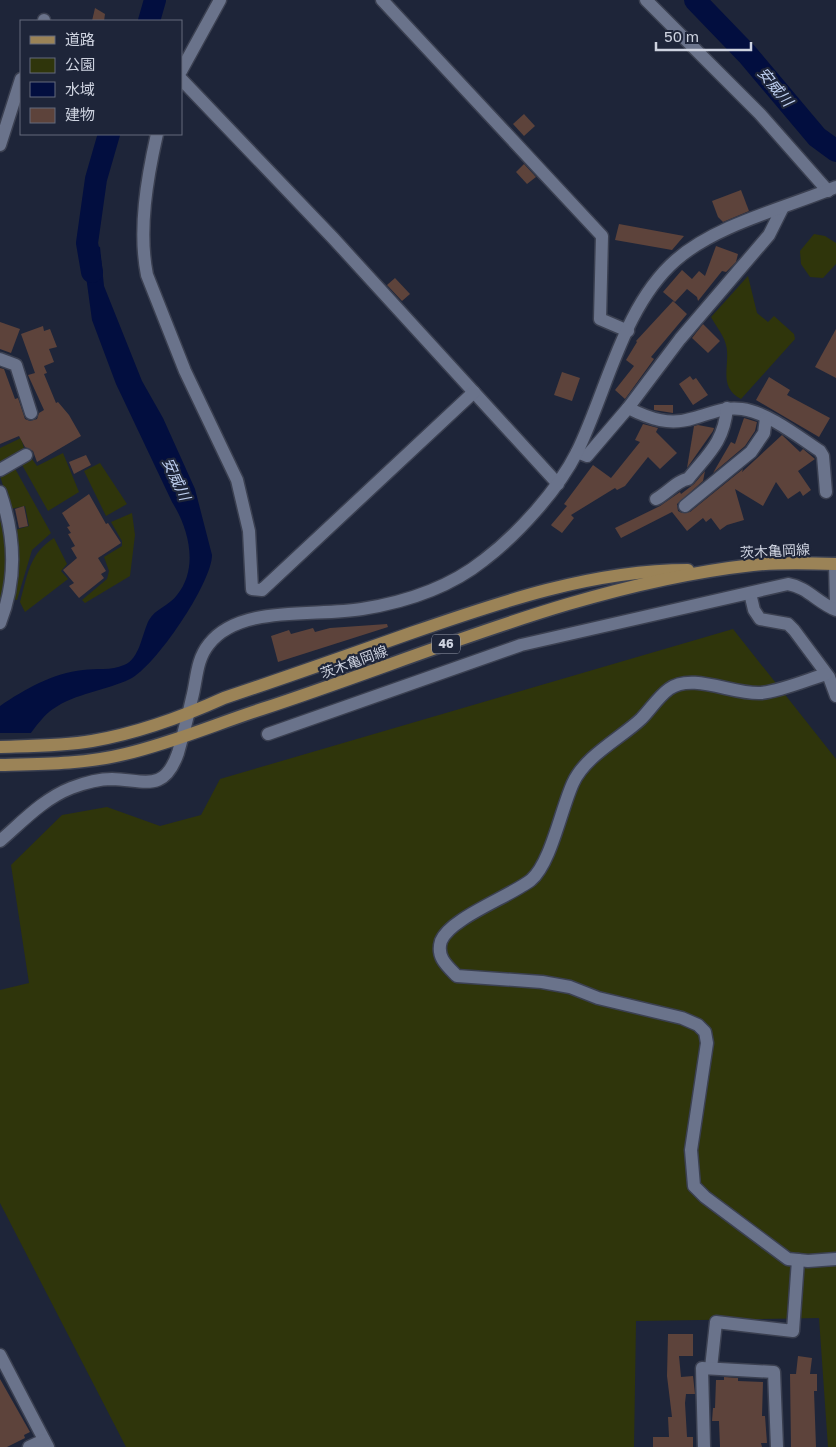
<svg xmlns="http://www.w3.org/2000/svg" width="836" height="1447" font-family="'Golos Text','Noto Sans JP',sans-serif">
<rect width="100%" height="100%" fill="#1e2539"/>
<!-- green -->
<g fill="#2f350b">
<polygon points="814,234 825,236 836,243 836,264 823,278 810,277 801,264 800,251"/>
<path d="M748 276 757 313 768 322 774 316 794 334 795 339 741 399C717 387 731 364 726 345 724 336 716 326 711 317Z"/>
<polygon points="21,438 24,448 23,453 0,468 0,448"/>
<polygon points="63,453 79,492 48,511 21,463 32,459 37,466"/>
<polygon points="100,463 127,504 106,516 84,471"/>
<path d="M13 465 51 533 32 550 17 600 13 599 15 530 29 526 25 506 11 509C9 499 0 481 0 473Z"/>
<polygon points="132,513 135,535 130,576 85,603 82,600 107,579 109,571 104,557 122,546 122,541 111,522"/>
<path d="M0 519C6 544 11 579 0 603Z"/>
<path d="M54 538 67 564 61 571 68 579 25 612 20 602C28 574 29 554 54 538Z"/>
<polygon points="733,629 836,759 836,1447 828,1447 819,1318 636,1321 634,1447 126,1447 0,1203 0,990 29,983 11,865 62,815 107,807 160,826 201,815 220,779"/>
</g>
<!-- water -->
<path fill="#020e3f" d="M87 243 100 247 104 286 142 381 163 418 195 489 212 555C212 583 155 667 130 679 105 691 76 693 53 709 36 720 13 761 0 778V706C25 689 53 673 83 670 97 668 111 671 124 665 140 659 142 633 149 620 155 609 170 605 177 595 199 568 189 529 172 502L116 384 92 320 82 247Z"/>
<!-- pier -->
<polygon fill="#1e2539" points="0,733 36,733 3,778 0,778"/>
<g fill="none" stroke-linecap="round" stroke-linejoin="round">
<!-- river -->
<g stroke="#020e3f" stroke-width="22">
<polyline points="695,0 747,54 817,137 836,151"/>
<polyline points="149,21 155,0"/>
<polyline points="92,272 87,243 96,179 109,134"/>
</g>
</g>
<!-- building -->
<g fill="#5d433b">
<polygon points="95,8 105,14 104,21 92,21"/>
<polygon points="524,114 535,126 524,136 513,124"/>
<polygon points="524,164 536,177 527,184 516,172"/>
<polygon points="741,190 749,211 723,222 718,217 712,201"/>
<polygon points="619,224 684,236 672,250 615,240"/>
<polygon points="716,246 738,254 736,262 726,272 722,271 698,301 697,297 687,289 675,302 663,292 682,270 692,279 699,271 705,276"/>
<polygon points="395,278 410,294 402,301 387,285"/>
<polygon points="673,301 687,314 651,357 654,359 625,399 615,390 634,366 626,360 637,342 636,341"/>
<polygon points="0,322 20,329 11,353 0,349"/>
<polygon points="703,324 720,341 708,353 692,338"/>
<polygon points="43,326 44,331 50,329 57,347 49,349 54,362 44,366 47,373 44,374 56,403 58,402 69,415 81,436 37,462 33,451 25,447 19,436 0,444 0,368 4,369 15,399 18,398 25,419 30,421 37,419 39,413 44,410 28,375 35,373 21,334"/>
<polygon points="836,329 836,378 815,367"/>
<polygon points="562,372 580,378 572,401 554,395"/>
<polygon points="690,376 693,380 696,378 708,395 693,405 679,384"/>
<polygon points="769,377 790,390 787,395 830,418 819,437 756,400"/>
<polygon points="654,405 673,405 673,413 654,410"/>
<polygon points="744,418 757,422 755,431 745,446 713,473 731,442 735,444"/>
<polygon points="643,424 658,428 656,432 677,453 660,469 648,457 625,486 617,490 615,488 571,515 574,518 562,533 552,526 551,525 567,506 564,504 593,465 611,478 640,442 635,440"/>
<polygon points="698,425 714,428 713,431 687,468 694,426"/>
<polygon points="782,435 800,452 803,449 815,459 798,471 811,490 803,496 800,491 788,499 776,482 763,506 735,489 744,520 727,525 720,530 711,518 706,522 703,518 687,531 672,512 621,538 615,528 660,506 680,492 681,494 694,484 705,471 703,481 677,504 678,511 682,513 690,512 743,469 742,472"/>
<polygon points="86,455 91,465 74,474 69,462"/>
<polygon points="89,494 106,524 108,523 121,543 98,558 106,571 101,574 104,578 79,598 69,586 74,583 63,570 77,558 71,548 75,546 68,534 71,533 67,527 70,526 62,513"/>
<polygon points="24,506 28,526 19,528 15,509"/>
<polygon points="387,624 388,627 278,662 271,636 289,630 291,634 313,628 315,632 330,628"/>
<polygon points="668,1334 693,1334 693,1356 679,1356 681,1377 693,1376 695,1394 686,1394 685,1403 687,1437 693,1437 693,1447 653,1447 653,1437 669,1437 668,1417 672,1417 667,1376"/>
<polygon points="798,1356 812,1358 810,1374 817,1374 817,1391 814,1391 816,1447 791,1447 790,1374 796,1374"/>
<polygon points="724,1377 738,1378 738,1381 763,1382 762,1416 765,1416 767,1443 761,1443 762,1447 720,1447 719,1421 712,1421 713,1408 715,1408 716,1380 724,1380"/>
<polygon points="0,1379 30,1432 24,1435 25,1438 7,1447 0,1447"/>
</g>
<g fill="none" stroke-linecap="round" stroke-linejoin="round">
<!-- street casing -->
<g stroke="#3b4051" stroke-width="15">
<g id="street">
<polyline points="382,0 602,236 600,319 628,331"/>
<polyline points="646,0 760,114 828,191"/>
<polyline points="44,21 44,20"/>
<polyline points="181,71 220,0"/>
<polyline points="181,79 333,238 558,484"/>
<path d="M157 134C147 178 138 230 147 275L185 371 237 480 249 531 252 589 262 590 474 392"/>
<polyline points="0,145 21,79"/>
<polyline points="0,359 16,365 31,413"/>
<path d="M628 408C650 419 670 426 694 418 713 413 721 407 742 409 767 412 799 437 820 451L823 456 826 492"/>
<polyline points="577,452 587,456 628,408 680,339 769,235 782,209"/>
<polyline points="0,470 26,455"/>
<path d="M0 492C15 535 17 580 0 623"/>
<path d="M656 499C666 494 678 480 688 479 708 454 724 442 727 408"/>
<polyline points="685,506 751,452 764,433 766,418"/>
<polyline points="835,564 836,604"/>
<polyline points="750,593 754,610 760,619 788,624 794,630 829,677 836,696"/>
<path d="M826 674C807 680 781 691 761 693 734 695 692 672 669 689 658 697 650 710 641 719 621 738 585 756 573 783 561 809 551 863 531 880 511 896 450 918 441 941 436 957 447 966 457 976L542 982 570 987 598 998 682 1018 698 1025 705 1032 707 1043 691 1150 694 1186 705 1197 788 1259 808 1261 836 1259"/>
<path d="M268 734 521 645 788 584C807 587 818 603 836 610"/>
<polyline points="0,1355 48,1447"/>
<polyline points="711,1368 716,1322 793,1331 798,1260"/>
<polyline points="29,1447 44,1440"/>
<polyline points="704,1447 702,1368 774,1372 777,1447"/>
</g>
</g>
<!-- secondary casing -->
<g stroke="#3b4051" stroke-width="15">
<path id="secondary" d="M0 841C22 822 43 799 71 788 84 783 98 779 112 779 145 780 164 793 178 753 183 735 188 716 192 698 197 679 196 660 209 644 240 604 316 617 362 609 406 602 449 588 484 560 517 535 558 490 577 452 607 391 623 306 676 260 717 224 786 208 836 187"/>
</g>
<!-- primary casing -->
<g stroke="#3b4051" stroke-width="15">
<g id="primary">
<path d="M0 747C31 746 62 746 92 741 138 733 182 717 224 698 287 677 349 655 411 633 500 602 593 570 688 570"/>
<path d="M0 765C42 764 85 764 125 754 172 743 216 724 262 709 424 656 582 584 753 565 781 562 809 563 836 564"/>
</g>
</g>
<!-- street -->
<use href="#street" stroke="#6a738b" stroke-width="12"/>
<!-- secondary -->
<use href="#secondary" stroke="#6a738b" stroke-width="12"/>
<!-- primary -->
<use href="#primary" stroke="#9b8357" stroke-width="12"/>
</g>
<g text-anchor="middle" stroke-width="4.5" stroke-linejoin="round" paint-order="stroke">
<!-- shield labels -->
<rect fill="#1e2539" stroke="#999fae" stroke-width="1" x="432" y="634.5" width="28" height="19" rx="4"/>
<g font-size="12" font-weight="bold" fill="#ced3e0">
<text x="446" y="648">46</text>
</g>
<!-- street labels -->
<g font-size="14" fill="#ced3e0" stroke="#1e2539">
<text transform="translate(775 551) rotate(-3)" y="5">茨木亀岡線</text>
<text transform="translate(354 662) rotate(-20)" y="5">茨木亀岡線</text>
</g>
<!-- water labels -->
<g font-size="15" font-style="italic" fill="#bfd0f1" stroke="#1e2539">
<text transform="translate(775 87) rotate(50)" y="5">安威川</text>
<text transform="translate(176 479) rotate(65)" y="5">安威川</text>
</g>
</g>
<!-- legend -->
<rect x="20" y="20" width="162" height="115" fill="#1e2539" stroke="#646b7c"/>
<rect x="30" y="36" width="25" height="8" fill="#9b8357" stroke="#646b7c"/>
<text x="65" y="45" font-size="15" fill="#ced3e0">道路</text>
<rect x="30" y="58" width="25" height="15" fill="#2f350b" stroke="#646b7c"/>
<text x="65" y="70" font-size="15" fill="#ced3e0">公園</text>
<rect x="30" y="82" width="25" height="15" fill="#020e3f" stroke="#646b7c"/>
<text x="65" y="95" font-size="15" fill="#ced3e0">水域</text>
<rect x="30" y="108" width="25" height="15" fill="#5d433b" stroke="#646b7c"/>
<text x="65" y="120" font-size="15" fill="#ced3e0">建物</text>
<!-- scale -->
<path d="M656 42v8h95v-8" fill="none" stroke="#ced3e0" stroke-width="2.5"/>
<text x="664" y="42" font-size="15" fill="#ced3e0" stroke="#1e2539" stroke-width="4" paint-order="stroke">50 m</text>
</svg>
